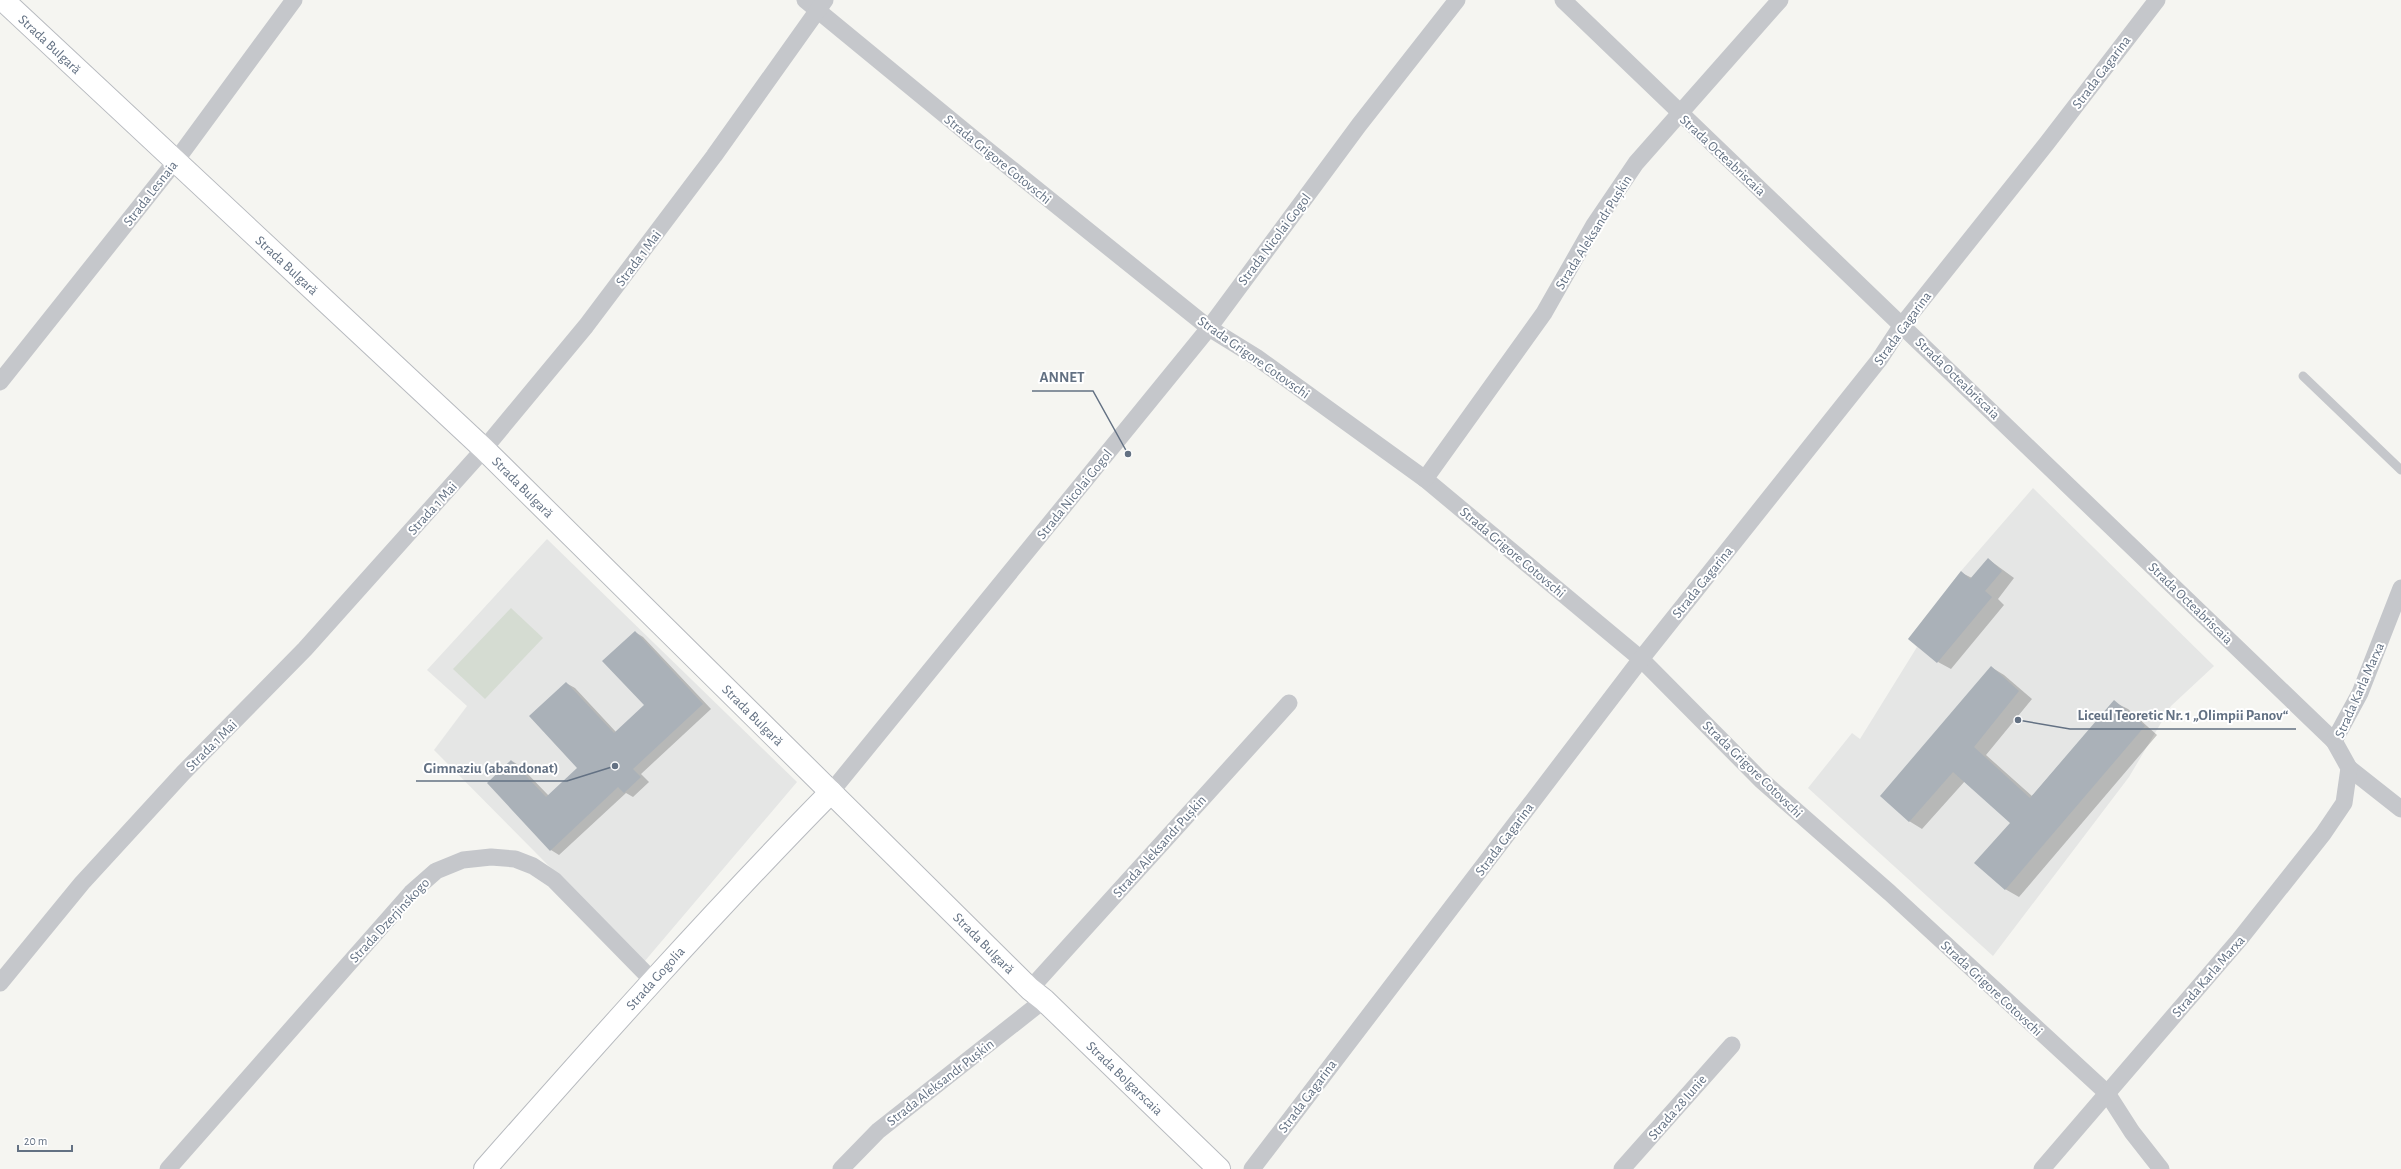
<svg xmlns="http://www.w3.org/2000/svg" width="2401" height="1169" font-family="'Alegreya Sans',sans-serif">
<rect width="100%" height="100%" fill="#f5f5f1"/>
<!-- built -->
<g fill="#e5e6e5">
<polygon points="2033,488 2214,666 2171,706 2129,777 1993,956 1808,788 1852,733 1860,739 1917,647 1908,639 1961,571"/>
<polygon points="547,539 797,782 644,962 434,750 467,706 427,670"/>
</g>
<!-- green -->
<polygon fill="#d5dcd2" points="511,608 543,638 485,699 453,669"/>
<!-- shadow -->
<g fill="#0003">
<polygon points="1988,559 2014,578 1998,599 2004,605 1951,669 1938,662 1962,573 1972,578"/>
<polygon points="635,632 643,637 711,709 641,774 649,782 633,797 626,793 559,855 551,850 512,761 520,766 549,796 578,768 566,683 575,688 616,732 646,705"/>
<polygon points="1991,667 2004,675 2032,699 1986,755 2032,796 2114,702 2128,709 2157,735 2019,897 2005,889 2011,823 1965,781 1922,829 1909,821"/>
</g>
<!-- building -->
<g fill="#aab1b8">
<polygon points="1988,558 2002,571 1985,591 1992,597 1937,663 1908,639 1961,571 1970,579"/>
<polygon points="635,631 703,704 633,769 641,777 624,793 618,787 550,851 487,783 511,760 546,797 577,768 529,716 566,682 614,733 644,705 602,661"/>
<polygon points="1991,666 2019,691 1974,747 2030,798 2114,700 2145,726 2005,890 1974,863 2010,823 1953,772 1909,822 1880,796"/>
</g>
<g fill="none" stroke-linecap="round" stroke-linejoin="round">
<!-- secondary casing -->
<g stroke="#b7babf" stroke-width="24">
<g id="secondary">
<polyline points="3,0 484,449 1030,989 1044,1000 1219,1169"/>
<path d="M485 1169C598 1041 711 914 831 792"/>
</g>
</g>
<!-- lane -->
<polyline stroke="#c5c7cb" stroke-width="9" points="2303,376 2401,470"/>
<!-- street -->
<g stroke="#c5c7cb" stroke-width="17">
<polyline points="805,0 979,143 1209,328 1256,357 1425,479 1641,659 1761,780 1890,893 2107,1093 2132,1132 2161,1169"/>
<polyline points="1563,0 2334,741"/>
<polyline points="0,382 175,162 294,0"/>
<polyline points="1425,479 1544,313 1594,225 1636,163 1780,0"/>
<polyline points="2349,768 2401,809"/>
<polyline points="831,792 1209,328 1359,125 1457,0"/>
<polyline points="0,983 82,883 183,773 305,649 484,449 586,326 714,156 825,0"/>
<polyline points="1030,989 1289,703"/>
<polyline points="168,1169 411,893 436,871 463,860 491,857 515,859 533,866 554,880 652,980"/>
<polyline points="841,1169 878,1131 1044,1000"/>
<polyline points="1252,1169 1641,659 1879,360 1902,325 2047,143 2157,0"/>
<polyline points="1622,1169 1732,1045"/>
<polyline points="2042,1169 2239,940 2323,834 2344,803 2349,768 2334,741 2360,693 2401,588"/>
</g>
<!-- secondary -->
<use href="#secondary" stroke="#fff" stroke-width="22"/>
</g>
<g text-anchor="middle" stroke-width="4" stroke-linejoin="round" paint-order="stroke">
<!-- street labels -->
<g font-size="14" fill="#637183" stroke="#fff">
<text transform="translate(50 44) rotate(43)" y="5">Strada Bulgară</text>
<text transform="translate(2101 72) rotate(-53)" y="5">Strada Gagarina</text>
<text transform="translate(1723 155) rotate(43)" y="5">Strada Octeabriscaia</text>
<text transform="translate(998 159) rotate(39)" y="5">Strada Grigore Cotovschi</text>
<text transform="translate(150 193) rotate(-52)" y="5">Strada Lesnaia</text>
<text transform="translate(1593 232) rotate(-58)" y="5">Strada Aleksandr Pușkin</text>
<text transform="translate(1274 239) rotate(-53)" y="5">Strada Nicolai Gogol</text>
<text transform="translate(638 258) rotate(-53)" y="5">Strada 1 Mai</text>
<text transform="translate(287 265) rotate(43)" y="5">Strada Bulgară</text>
<text transform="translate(1902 328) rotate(-54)" y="5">Strada Gagarina</text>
<text transform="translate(1254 357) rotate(35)" y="5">Strada Grigore Cotovschi</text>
<text transform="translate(1958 378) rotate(44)" y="5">Strada Octeabriscaia</text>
<text transform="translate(523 487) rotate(45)" y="5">Strada Bulgară</text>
<text transform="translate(1074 494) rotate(-51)" y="5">Strada Nicolai Gogol</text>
<text transform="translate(432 508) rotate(-48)" y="5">Strada 1 Mai</text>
<text transform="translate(1513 552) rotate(40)" y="5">Strada Grigore Cotovschi</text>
<text transform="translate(1702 582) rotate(-51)" y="5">Strada Gagarina</text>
<text transform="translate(2191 603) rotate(44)" y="5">Strada Octeabriscaia</text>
<text transform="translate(2359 690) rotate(-66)" y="5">Strada Karla Marxa</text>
<text transform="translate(753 715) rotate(45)" y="5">Strada Bulgară</text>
<text transform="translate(211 745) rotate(-45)" y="5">Strada 1 Mai</text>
<text transform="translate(1753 769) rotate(44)" y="5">Strada Grigore Cotovschi</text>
<text transform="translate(1504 839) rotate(-53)" y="5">Strada Gagarina</text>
<text transform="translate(1159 846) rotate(-48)" y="5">Strada Aleksandr Pușkin</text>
<text transform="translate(389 920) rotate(-47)" y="5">Strada Dzerjinskogo</text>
<text transform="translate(984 943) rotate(45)" y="5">Strada Bulgară</text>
<text transform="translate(2208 976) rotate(-49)" y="5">Strada Karla Marxa</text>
<text transform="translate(655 978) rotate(-48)" y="5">Strada Gogolia</text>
<text transform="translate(1992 988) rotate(43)" y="5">Strada Grigore Cotovschi</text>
<text transform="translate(1125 1078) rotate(44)" y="5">Strada Bolgarscaia</text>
<text transform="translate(940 1082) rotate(-38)" y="5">Strada Aleksandr Pușkin</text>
<text transform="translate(1307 1096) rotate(-53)" y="5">Strada Gagarina</text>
<text transform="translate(1677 1107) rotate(-49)" y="5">Strada 28 Iunie</text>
</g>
</g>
<!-- callouts -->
<path fill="none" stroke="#637183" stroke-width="1.5" d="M1128 454L1093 391H1032M2018 720L2070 729H2296M615 766L567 781H416"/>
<g fill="#637183" stroke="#fff" stroke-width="1.5">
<circle cx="1128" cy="454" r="4"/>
<circle cx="2018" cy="720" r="4"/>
<circle cx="615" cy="766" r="4"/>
</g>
<g font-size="15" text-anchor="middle" font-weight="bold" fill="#637183" stroke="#fff" stroke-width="4" stroke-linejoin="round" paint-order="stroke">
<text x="1062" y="382">ANNET</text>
<text x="2183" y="720">Liceul Teoretic Nr. 1 „Olimpii Panov“</text>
<text x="491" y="773">Gimnaziu (abandonat)</text>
</g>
<!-- scale -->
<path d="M18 1145v6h54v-6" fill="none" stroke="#637183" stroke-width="2"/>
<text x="24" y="1145" font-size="12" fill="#637183" stroke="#ffffff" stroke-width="3" paint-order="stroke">20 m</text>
</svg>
